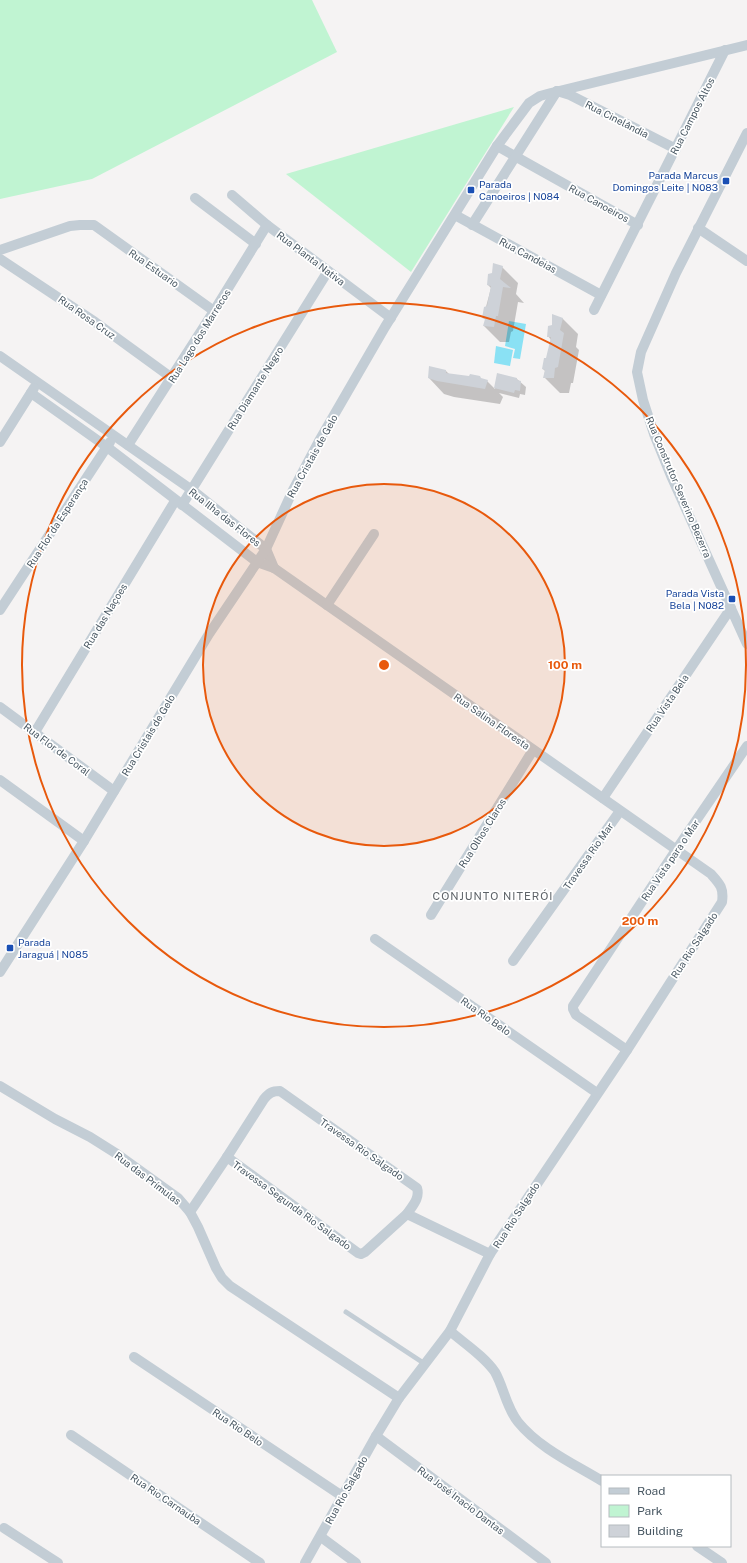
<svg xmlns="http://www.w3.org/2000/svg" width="747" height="1563" font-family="'Public Sans',sans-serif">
<rect width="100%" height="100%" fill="#f5f3f3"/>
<!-- green -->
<g fill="#c0f4d2">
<polygon points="0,0 312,0 337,52 92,179 0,199"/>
<polygon points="514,107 411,272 286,174"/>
</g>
<!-- water -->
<g fill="#8ae1f4">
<polygon points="509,321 526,324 520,359 513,358 515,349 505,346"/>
<polygon points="496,346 513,350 510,366 494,363"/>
</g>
<!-- shadow -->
<g fill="#0003">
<polygon points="502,267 518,283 516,294 524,303 518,302 513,331 511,332 509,342 500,342 484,326 486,320 483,318 491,288 488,285"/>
<polygon points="562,318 578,334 576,347 579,350 573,383 571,383 569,393 560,393 544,377 545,371 543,369 547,358 551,340 548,336 553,325"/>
<polygon points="446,371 450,375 487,381 495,389 498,374 517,379 526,387 525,395 520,394 519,398 499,393 503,397 500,404 454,397 444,394 429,378"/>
</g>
<!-- building -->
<g fill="#ced2d8">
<polygon points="493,263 503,266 500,279 511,288 503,287 498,316 496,316 494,327 483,326 485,319 482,318 484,307 487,306 491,286 487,285 488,274 492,273"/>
<polygon points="552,314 563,318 560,330 564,333 558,367 555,368 554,378 543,378 545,370 542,369 544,358 546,358 551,337 547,337 548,326 552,325"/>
<polygon points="429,366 446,370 446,373 469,376 470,374 480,376 481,378 488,380 485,389 437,381 428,378"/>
<polygon points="497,373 517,378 517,380 521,381 520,391 515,390 514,393 494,388"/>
</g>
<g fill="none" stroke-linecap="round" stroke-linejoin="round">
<!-- lane -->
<polyline stroke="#c3cdd5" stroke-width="5" points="346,1312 425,1364"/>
<!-- street -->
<g stroke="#c3cdd5" stroke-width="10">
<polyline points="557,91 570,95 676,149"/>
<polyline points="747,133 676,273 641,352 637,372 643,400 654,434 672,478 747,644"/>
<polyline points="497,146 638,225"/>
<polyline points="232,195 267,225 391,318"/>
<polyline points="195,198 256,244"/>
<polyline points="455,215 601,295"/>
<polyline points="472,225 557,91"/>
<polyline points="698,228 747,261"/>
<polyline points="0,250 70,226 80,225 94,225 214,311"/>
<polyline points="0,259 95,322 172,378"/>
<polyline points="594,310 725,50"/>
<polyline points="0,356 192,490 266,549 274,568"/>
<path d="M31 393 107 447 257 562 274 568 711 874C720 884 724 888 722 902L627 1050 490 1254 450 1331 399 1398 376 1436 305 1563"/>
<polyline points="0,442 34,388"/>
<polyline points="128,445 214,311 267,225"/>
<polyline points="182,505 328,271"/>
<polyline points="327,605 374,534"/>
<polyline points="0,610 110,442"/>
<polyline points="0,707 114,791"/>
<polyline points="35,732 175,501"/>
<polyline points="0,780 84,841"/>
<polyline points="603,798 731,608"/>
<polyline points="431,915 533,750"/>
<polyline points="375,939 597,1093"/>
<polyline points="513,961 620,811"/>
<polyline points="0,972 84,841 209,634 266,549 293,490 319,441 385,327 497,146 529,103 540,96 551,93 747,45"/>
<polyline points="627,1050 576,1015 573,1009 573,1006 676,850 747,746"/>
<polyline points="0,1086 55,1119 90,1137 117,1154 178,1198 190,1212 198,1227 216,1268 222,1278 230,1286 399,1398"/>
<path d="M227 1157 264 1099C269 1093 272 1091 280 1091L417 1188C420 1198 413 1205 407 1214L490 1254"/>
<polyline points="190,1212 227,1157 358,1253 361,1254 365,1252 407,1214"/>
<path d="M450 1331C465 1344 484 1356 495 1372 504 1388 506 1407 518 1422 539 1448 574 1464 602 1481"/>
<polyline points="134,1357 342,1496"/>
<polyline points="71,1435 260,1563"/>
<polyline points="376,1436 546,1563"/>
<polyline points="4,1528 58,1563"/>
<polyline points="321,1537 356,1563"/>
<polyline points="697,1546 722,1563"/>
</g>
</g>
<!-- distance rings -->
<circle cx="384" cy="665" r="181" fill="#e8590c" fill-opacity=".12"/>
<g fill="none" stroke="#e8590c" stroke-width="2">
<circle cx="384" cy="665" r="181"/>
<circle cx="384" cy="665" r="362"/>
</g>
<!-- markers -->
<g fill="#1a4fb4" stroke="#fff" stroke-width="1.5">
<rect x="722" y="177" width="8" height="8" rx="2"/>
<rect x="467" y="186" width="8" height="8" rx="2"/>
<rect x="728" y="595" width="8" height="8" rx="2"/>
<rect x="6" y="944" width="8" height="8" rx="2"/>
</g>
<g text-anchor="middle" stroke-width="3.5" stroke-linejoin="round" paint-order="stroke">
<!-- street labels -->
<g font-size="10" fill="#485762" stroke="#fff">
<text transform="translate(692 116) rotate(-63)" y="4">Rua Campos Altos</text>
<text transform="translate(617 119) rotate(27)" y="4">Rua Cinelândia</text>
<text transform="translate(599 203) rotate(29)" y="4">Rua Canoeiros</text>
<text transform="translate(528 255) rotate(28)" y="4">Rua Candeias</text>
<text transform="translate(311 258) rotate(37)" y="4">Rua Planta Nativa</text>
<text transform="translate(154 268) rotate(35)" y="4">Rua Estuario</text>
<text transform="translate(87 317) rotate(35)" y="4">Rua Rosa Cruz</text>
<text transform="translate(199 336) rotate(-58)" y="4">Rua Lago dos Marrecos</text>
<text transform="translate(255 388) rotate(-58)" y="4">Rua Diamante Negro</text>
<text transform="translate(312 456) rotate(-61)" y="4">Rua Cristais de Gelo</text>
<text transform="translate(679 487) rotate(67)" y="4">Rua Construtor Severino Bezerra</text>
<text transform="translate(225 517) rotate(38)" y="4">Rua Ilha das Flores</text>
<text transform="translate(57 523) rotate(-57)" y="4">Rua Flor da Esperança</text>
<text transform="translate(105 616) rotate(-59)" y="4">Rua das Naçoes</text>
<text transform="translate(667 703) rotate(-56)" y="4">Rua Vista Bela</text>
<text transform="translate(492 721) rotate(35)" y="4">Rua Salina Floresta</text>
<text transform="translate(148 735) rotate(-59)" y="4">Rua Cristais de Gelo</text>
<text transform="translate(57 749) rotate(37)" y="4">Rua Flor de Coral</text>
<text transform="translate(482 833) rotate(-58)" y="4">Rua Olhos Claros</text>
<text transform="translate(588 856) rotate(-55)" y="4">Travessa Rio Mar</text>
<text transform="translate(670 860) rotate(-56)" y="4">Rua Vista para o Mar</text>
<text transform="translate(694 945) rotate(-57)" y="4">Rua Rio Salgado</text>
<text transform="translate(486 1016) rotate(35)" y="4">Rua Rio Belo</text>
<text transform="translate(362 1149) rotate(35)" y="4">Travessa Rio Salgado</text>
<text transform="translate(148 1178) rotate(37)" y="4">Rua das Prímulas</text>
<text transform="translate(292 1205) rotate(36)" y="4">Travessa Segunda Rio Salgado</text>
<text transform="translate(516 1215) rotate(-57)" y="4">Rua Rio Salgado</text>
<text transform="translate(238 1427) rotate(34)" y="4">Rua Rio Belo</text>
<text transform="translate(346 1490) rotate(-61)" y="4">Rua Rio Salgado</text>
<text transform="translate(166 1499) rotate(34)" y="4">Rua Rio Carnauba</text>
<text transform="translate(461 1500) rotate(37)" y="4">Rua José Inacio Dantas</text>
</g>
<!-- transit labels -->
<g font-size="10" fill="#164399" stroke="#fff" text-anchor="end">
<text x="718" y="179">Parada Marcus<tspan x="718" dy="12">Domingos Leite | N083</tspan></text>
<text x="479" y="188" text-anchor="start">Parada<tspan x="479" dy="12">Canoeiros | N084</tspan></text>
<text x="724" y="597">Parada Vista<tspan x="724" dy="12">Bela | N082</tspan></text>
<text x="18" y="946" text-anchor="start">Parada<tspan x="18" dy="12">Jaraguá | N085</tspan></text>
</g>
<!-- neighbourhood labels -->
<g font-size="11" letter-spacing="1" fill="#5e6368" stroke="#fff">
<text x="493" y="900">CONJUNTO NITERÓI</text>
</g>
</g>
<circle cx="384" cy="665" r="6" fill="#e8590c" stroke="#fff" stroke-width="2"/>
<g font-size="12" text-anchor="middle" font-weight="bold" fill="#e8590c" stroke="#fff" stroke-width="3.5" stroke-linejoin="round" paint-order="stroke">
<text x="565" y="669">100 m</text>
<text x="640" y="925">200 m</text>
</g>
<!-- legend -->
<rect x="601" y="1475" width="130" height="72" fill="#ffffff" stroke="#b6bcc0"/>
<rect x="609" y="1488" width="20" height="6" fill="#c3cdd5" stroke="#b6bcc0"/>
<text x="637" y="1495" font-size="12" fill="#485762">Road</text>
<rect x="609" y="1505" width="20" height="12" fill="#c0f4d2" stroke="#b6bcc0"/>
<text x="637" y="1515" font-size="12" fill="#485762">Park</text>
<rect x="609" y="1525" width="20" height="12" fill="#ced2d8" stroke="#b6bcc0"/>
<text x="637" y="1535" font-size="12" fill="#485762">Building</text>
</svg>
